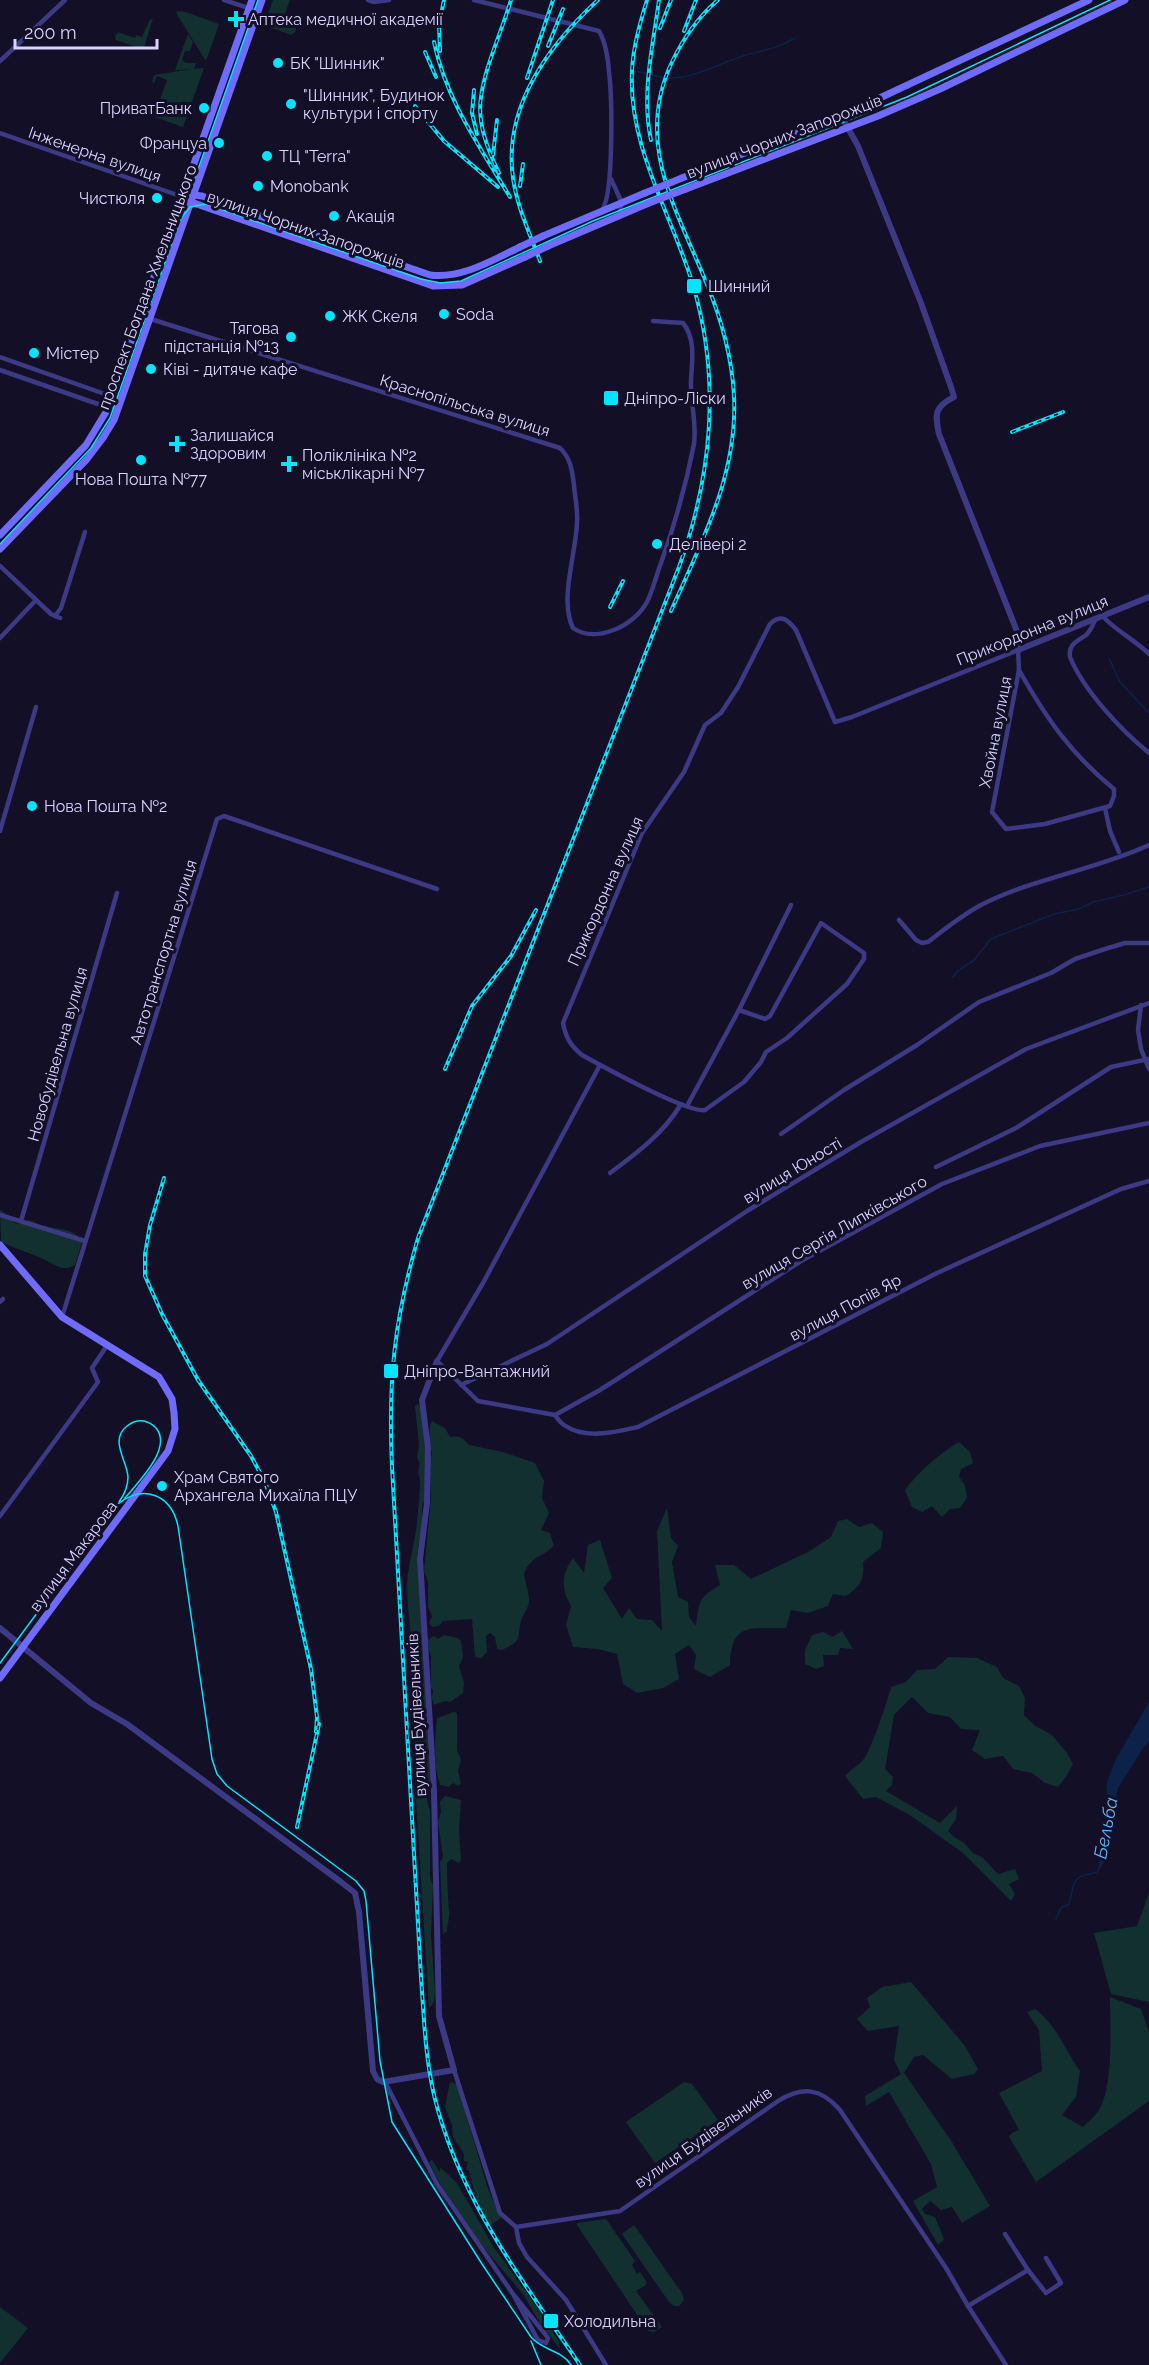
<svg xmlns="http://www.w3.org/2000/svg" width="1149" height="2365" font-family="Raleway,sans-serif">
<rect width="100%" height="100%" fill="#130f26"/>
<!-- green -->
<g fill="#12302f">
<polygon points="273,0 290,0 281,25 290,28 291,24 297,26 295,32 291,35 264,25"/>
<polygon points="155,11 145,45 142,49 116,40 115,36 118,32 135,38 136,35 142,37 149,21 153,18"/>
<polygon points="178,11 186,12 219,24 206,61 176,13"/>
<polygon points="188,34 193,42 190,51 185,51 182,60 186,63 196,63 194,69 204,68 183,127 154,117 167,80 157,76 154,83 152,82 154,75 192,69 175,70"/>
<path d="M0 1210C13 1216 10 1230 28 1220 33 1221 37 1224 42 1225 56 1230 75 1227 82 1242L75 1265C62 1273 53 1263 41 1258 27 1252 14 1248 1 1242Z"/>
<path d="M418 1404 421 1409 425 1448V1499L422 1506V1525L417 1554 430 1780 427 1800 430 1811V1878L433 1885 431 1935 435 1992 434 2002 429 2008 415 1785C420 1770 413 1730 412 1712 410 1693 410 1673 409 1653 409 1648 411 1644 411 1639 410 1621 407 1604 407 1585 408 1564 415 1543 417 1522 418 1509 420 1494 420 1481 419 1474 417 1471 420 1463L417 1458 419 1444 415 1406Z"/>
<path d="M432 1421 445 1428 450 1437C459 1435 464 1438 469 1445L503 1452 535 1463 544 1481 542 1498 549 1513 541 1530 550 1533 554 1546C541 1558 531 1556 524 1574 525 1583 530 1594 529 1603 528 1609 523 1614 521 1621 516 1641 524 1639 502 1650L497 1649 495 1637 490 1633 486 1636 487 1652 481 1658 475 1657 472 1619 443 1621 439 1626 433 1627 429 1623 432 1616 428 1607V1582L424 1571 431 1498 430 1462 432 1453 429 1438 430 1425Z"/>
<path d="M959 1442 970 1452 973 1463 961 1469 959 1477 965 1485 967 1498 960 1508 950 1509 942 1517 932 1506 922 1512 912 1507 905 1490C918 1472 939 1454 959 1442Z"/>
<path d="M667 1508 671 1538 678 1546 672 1562 678 1597 688 1602 689 1617 696 1626C699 1602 698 1598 720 1585L715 1565H734L751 1579 810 1551 831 1537 838 1521 847 1519 859 1527 872 1523 883 1532 881 1548 863 1562C865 1580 860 1586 846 1596L833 1594 828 1606 808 1613 791 1610 786 1628C752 1629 731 1621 730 1665L710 1677 694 1669 696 1655 689 1645 675 1654 679 1679 663 1688 637 1693 623 1684 617 1654 598 1649 573 1647 566 1625 571 1606C561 1590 561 1574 573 1558L584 1573 588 1545 600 1540 612 1578 603 1588 622 1619 629 1608 637 1619 652 1620 662 1631 657 1531Z"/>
<polygon points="842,1631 853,1649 840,1648 838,1655 823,1655 824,1666 816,1669 805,1664 805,1650 812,1635 823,1632 833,1637"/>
<polygon points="444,1635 458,1638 461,1641 463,1657 459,1666 464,1683 463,1693 450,1702 445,1701 434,1705 432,1699 433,1690 431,1688 431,1658 427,1640 434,1636 438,1639"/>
<path d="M948 1657 977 1658 997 1667 1003 1678 1019 1686 1025 1698 1024 1715 1034 1725 1052 1735 1066 1752 1073 1764 1067 1775 1058 1787 1045 1783 1032 1773 1013 1769 1003 1756 985 1759 972 1750 980 1730 961 1729 950 1717 928 1713 912 1697 894 1715 885 1769 893 1777 892 1785 886 1791 940 1823 957 1806 956 1819 948 1831 954 1837 964 1843 973 1853 983 1858 998 1874 1015 1869 1019 1879 1009 1884 1015 1894 1011 1901 963 1853 910 1815 876 1797 863 1799 845 1776C851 1769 858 1766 863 1760 871 1751 888 1699 891 1687L906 1682 917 1670 935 1669Z"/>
<path d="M454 1712 457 1713V1750L461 1760 458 1771 461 1783 458 1786 453 1783 449 1787 440 1785C433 1765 435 1738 437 1718Z"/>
<path d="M445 1796 461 1800 459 1829 461 1860 459 1863 451 1859 447 1863C447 1880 448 1896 449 1912 450 1918 447 1924 447 1931L443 1934 440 1862 443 1857 438 1822 441 1812 440 1802Z"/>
<polygon points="1149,1893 1149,2002 1111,1994 1094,1933 1137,1926"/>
<polygon points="911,1982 965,2046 978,2069 974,2074 952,2079 923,2055 914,2057 904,2073 950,2139 990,2206 962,2223 952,2207 941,2210 930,2201 922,2209 925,2214 935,2217 944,2239 938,2245 913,2201 937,2187 931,2164 889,2092 866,2106 865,2096 901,2074 894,2060 899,2026 868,2031 857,2019 870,2007 867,1998 882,1987"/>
<path d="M1110 1997 1141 2009 1149 2032V2101L1036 2182 1009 2137 1012 2133 1019 2130 999 2093 1042 2071 1039 2030 1027 2012 1035 2009C1056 2024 1065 2050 1080 2071L1076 2097 1062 2115 1083 2127C1088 2122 1095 2116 1099 2110 1114 2085 1110 2025 1110 1997Z"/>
<path d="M450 2082 457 2084 488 2189 501 2218 491 2225C478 2209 474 2190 469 2171L466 2169 468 2162 464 2161V2154L453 2137 452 2125 445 2107Z"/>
<polygon points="684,2082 692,2084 718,2120 655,2163 626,2122"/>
<polygon points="432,2160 440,2172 440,2167 457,2183 493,2246 541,2313 559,2342 560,2349 540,2323 523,2294 478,2241 439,2182 429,2162"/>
<polygon points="606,2219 635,2261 632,2265 637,2274 640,2272 646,2281 646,2285 636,2291 662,2327 654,2332 648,2331 577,2225 577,2223"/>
<polygon points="634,2225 682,2293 684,2300 679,2306 674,2306 669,2302 622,2234"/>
<polygon points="0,2307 28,2328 0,2363"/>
</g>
<!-- water -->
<polygon fill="#0c2248" points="1149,1702 1149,1742 1143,1748 1118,1788 1112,1813 1111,1834 1107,1857 1097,1873 1104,1838 1107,1782 1116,1759"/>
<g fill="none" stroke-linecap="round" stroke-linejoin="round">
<!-- stream -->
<g stroke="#0c2248" stroke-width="1.5">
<path d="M629 71C643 70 656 78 670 78 696 78 722 62 746 55 764 50 779 48 795 38"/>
<polyline points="1109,658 1120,682 1149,713"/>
<polyline points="953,977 959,970 973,961 991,939 1054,914 1079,909 1093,902 1124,895 1149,887"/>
<path d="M1056 1919 1061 1908 1069 1904C1076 1879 1070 1878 1097 1872"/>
</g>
<!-- minor -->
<g stroke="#3d3a85" stroke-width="4.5">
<polyline points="224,0 258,11"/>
<polyline points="368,0 374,2 389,0"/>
<path d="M474 0 599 31C606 43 608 58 609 72 612 95 614 195 602 210"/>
<polyline points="0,61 65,0"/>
<polyline points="0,133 183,197"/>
<polyline points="611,179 622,203 619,215"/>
<path d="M141 316 560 448C571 459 572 470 574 485 575 498 578 510 577 523 576 554 559 600 573 628 596 644 634 626 647 602 653 590 656 576 661 563 675 524 686 485 694 444 697 424 690 401 691 380 692 361 696 339 683 323L653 321"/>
<polyline points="0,357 122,400"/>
<polyline points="0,370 118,411"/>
<polyline points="0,566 51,614 60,618"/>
<polyline points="55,616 61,608 85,532"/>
<path d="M1103 616C1108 625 1139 643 1149 654"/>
<path d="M1096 618C1093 624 1091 631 1086 635 1077 642 1068 644 1070 657 1084 691 1121 730 1149 753"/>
<polyline points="0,638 36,600"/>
<polyline points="1105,808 1110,831 1119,852"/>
<polyline points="0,831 36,707"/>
<path d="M899 920 916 940 922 943 928 942C945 929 962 915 981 905 1034 878 1095 870 1149 845"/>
<polyline points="1141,1005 1138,1030 1141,1049 1149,1069"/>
<path d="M739 1010 765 1019 770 1016 821 923 864 953V959L847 984 787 1038 766 1052 761 1062 744 1082 705 1110C689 1114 600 1065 582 1055 570 1045 566 1038 563 1023L642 833 684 772 705 725 721 713 738 687 770 624C781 613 788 620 796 630L835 722 852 717 1018 650 1019 670 992 812 1006 829 1045 824 1110 806 1114 796V789C1071 754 1046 718 1019 670"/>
<polyline points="687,1106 739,1010 791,905"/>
<polyline points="781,1134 844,1090 917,1045 979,1002 1051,973 1075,959 1105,949 1125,943 1149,943"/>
<polyline points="936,1167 1016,1128 1111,1067 1149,1059"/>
<path d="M610 1173C637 1153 664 1133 681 1104"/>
<polyline points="0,1215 85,1241"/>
<polyline points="21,1221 117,893"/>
<polyline points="0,1302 3,1299"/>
<polyline points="62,1317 217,819 224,816 437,889"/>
<polyline points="461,1385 547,1344 747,1211 861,1142 1026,1049 1149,1003"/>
<polyline points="555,1415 600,1390 801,1261 942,1184 1040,1146 1149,1123"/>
<path d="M555 1415C557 1418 561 1423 564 1425 585 1440 616 1432 638 1427L937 1273 1121 1189 1149 1181"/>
<polyline points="555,1415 478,1401 437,1361 483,1283 600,1065"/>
<polyline points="0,1516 98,1382 92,1368 108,1344"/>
<polyline points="454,2070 500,2213 516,2227 519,2243 527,2257 566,2300 606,2365"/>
<polyline points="385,2082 437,2184 513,2294 538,2340 546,2343 548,2338 545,2334 513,2294"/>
<path d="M516 2227 620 2211 778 2101C803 2086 821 2088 840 2110L946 2268 968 2306 1006 2365"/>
<polyline points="1005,2234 1028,2270"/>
<polyline points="968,2306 1028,2270 1046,2293 1061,2283 1046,2258"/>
</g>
<!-- tertiary -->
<g stroke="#3d3a85" stroke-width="6">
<path d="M840 114 858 146 921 303 951 387 954 397C934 407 935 414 939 434L1018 634V650L1149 597"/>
<polyline points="0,1628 91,1703 127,1724 341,1882 355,1893 359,1912 373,2071 377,2079 383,2082 454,2070 439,2016 434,1791 420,1559 427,1503 428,1448 422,1400 437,1361"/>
</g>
<!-- secondary -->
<g stroke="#6f6bff" stroke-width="7">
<polyline points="682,178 869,103 1089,0"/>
<polyline points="686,189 878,116 940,89 1125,0"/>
<path d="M183 197 194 195 202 196 430 275C462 279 493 260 520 247"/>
<polyline points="188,201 433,286 462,285 525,257"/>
<polyline points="543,236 645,193"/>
<polyline points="548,246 649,203"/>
<polyline points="0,535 86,445 106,412 252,0"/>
<polyline points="0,549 87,459 103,438 114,420 262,0"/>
<polyline points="0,1245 62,1317 159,1377 172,1399 174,1413 175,1429 168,1451 0,1678"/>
</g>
<!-- tram -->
<g stroke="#00e5ff" stroke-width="1.5">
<polyline points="182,217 190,207 206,204 421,279 440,283 461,281 593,221 907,97 1110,0"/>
<polyline points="0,544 91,448 110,418 258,0"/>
<path d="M119 1502C124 1495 128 1487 128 1477 127 1460 109 1440 127 1426 132 1422 138 1420 144 1421 149 1422 153 1425 156 1428 173 1448 138 1482 125 1498"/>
<path d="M0 1663 118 1504C143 1484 171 1494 178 1526L212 1759 217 1774 227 1786 356 1881 364 1891 366 1901 380 2061 392 2122 482 2264 531 2337C543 2351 562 2350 571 2365"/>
<polyline points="531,2341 541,2365"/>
</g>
<!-- rail casing -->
<g stroke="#00e5ff" stroke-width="4">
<g id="rail">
<polyline points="660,28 671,0"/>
<polyline points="684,31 696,0"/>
<path d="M434 42C446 100 480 147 510 197"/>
<polyline points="548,46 563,9"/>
<polyline points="440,51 439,25 444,0"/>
<polyline points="425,52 436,77"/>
<polyline points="527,78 553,0"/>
<polyline points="474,90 472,113 477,134"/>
<polyline points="415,106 444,141 498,187"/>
<path d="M651 140C641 94 653 46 659 0"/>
<polyline points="493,155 497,120"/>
<path d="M499 173C488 150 477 124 481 97 485 66 502 31 511 0"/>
<polyline points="520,186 523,164"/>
<path d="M540 261C530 234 517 207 513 178 503 107 548 46 598 0"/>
<polyline points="1012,432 1063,412"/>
<polyline points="610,607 623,581"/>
<path d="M671 611C702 541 738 474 734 396 732 356 721 318 706 282 676 208 634 142 672 62 683 39 698 17 718 0"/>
<polyline points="445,1069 472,1006 511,956 536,910"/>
<polyline points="164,1178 150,1225 145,1254 145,1276 162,1314 198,1380 251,1456 265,1482 276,1512 311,1669 317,1717 316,1732"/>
<polyline points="297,1827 319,1724"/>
<path d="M580 2365C521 2278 459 2199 434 2095 425 2056 424 2017 421 1977L392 1467C388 1380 394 1321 418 1238L679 567C712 476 721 379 693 285 672 215 628 147 632 71 633 47 640 23 647 0"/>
</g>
</g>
<!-- rail -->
<use href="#rail" stroke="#130f26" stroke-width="1.5" stroke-dasharray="4.5" stroke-linecap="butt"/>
<!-- secondary-bridge -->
<g stroke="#6f6bff" stroke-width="7">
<polyline points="645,193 682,178"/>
<polyline points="649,203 686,189"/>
<polyline points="520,247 543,236"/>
<polyline points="525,257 548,246"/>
</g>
</g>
<!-- markers -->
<g fill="#00e5ff" stroke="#130f26" stroke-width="2">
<path d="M233 10h6v6h6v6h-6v6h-6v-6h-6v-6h6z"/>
<circle cx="278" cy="63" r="6"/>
<circle cx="291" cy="104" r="6"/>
<circle cx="204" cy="108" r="6"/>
<circle cx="219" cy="143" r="6"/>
<circle cx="267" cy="156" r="6"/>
<circle cx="258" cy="186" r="6"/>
<circle cx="157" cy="198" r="6"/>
<circle cx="334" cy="216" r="6"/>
<rect x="686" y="278" width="16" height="16" rx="3"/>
<circle cx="444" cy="314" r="6"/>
<circle cx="330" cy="316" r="6"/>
<circle cx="291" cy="337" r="6"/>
<circle cx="34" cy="353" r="6"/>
<circle cx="151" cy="369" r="6"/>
<rect x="603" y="390" width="16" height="16" rx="3"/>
<path d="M174 435h6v6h6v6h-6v6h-6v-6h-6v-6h6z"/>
<circle cx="141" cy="460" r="6"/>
<path d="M286 455h6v6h6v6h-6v6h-6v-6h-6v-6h6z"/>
<circle cx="657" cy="544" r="6"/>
<circle cx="32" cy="806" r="6"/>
<rect x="383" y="1363" width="16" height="16" rx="3"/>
<circle cx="162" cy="1486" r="6"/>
<rect x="543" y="2313" width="16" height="16" rx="3"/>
</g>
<g text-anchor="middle" stroke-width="6" stroke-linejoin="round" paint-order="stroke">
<!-- poi labels -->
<g font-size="16" fill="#d9d4ff" stroke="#130f26" text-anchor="start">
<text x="248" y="25">Аптека медичної академії</text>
<text x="290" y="69">БК "Шинник"</text>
<text x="303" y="101">"Шинник", Будинок<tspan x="303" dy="18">культури і спорту</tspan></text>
<text x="192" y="114" text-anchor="end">ПриватБанк</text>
<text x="207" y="149" text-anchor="end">Француа</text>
<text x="279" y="162">ТЦ "Terra"</text>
<text x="270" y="192">Monobank</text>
<text x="145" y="204" text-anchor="end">Чистюля</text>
<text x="346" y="222">Акація</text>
<text x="708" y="292">Шинний</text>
<text x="456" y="320">Soda</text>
<text x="342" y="322">ЖК Скеля</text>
<text x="279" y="334" text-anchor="end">Тягова<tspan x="279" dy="18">пiдстанцiя №13</tspan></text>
<text x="46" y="359">Містер</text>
<text x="163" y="375">Ківі - дитяче кафе</text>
<text x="624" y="404">Дніпро-Ліски</text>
<text x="190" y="441">Залишайся<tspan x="190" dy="18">Здоровим</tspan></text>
<text x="302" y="461">Поліклініка №2<tspan x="302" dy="18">міськлікарні №7</tspan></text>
<text x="141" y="485" text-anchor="middle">Нова Пошта №77</text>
<text x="669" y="550">Делівері 2</text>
<text x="44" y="812">Нова Пошта №2</text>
<text x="404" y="1377">Дніпро-Вантажний</text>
<text x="174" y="1483">Храм Святого<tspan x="174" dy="18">Архангела Михаїла ПЦУ</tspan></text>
<text x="564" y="2327">Холодильна</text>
</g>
<!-- street labels -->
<g font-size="16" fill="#d9d4ff" stroke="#130f26">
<text transform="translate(784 136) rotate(-21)" y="6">вулиця Чорних Запорожців</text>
<text transform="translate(95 154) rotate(19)" y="6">Інженерна вулиця</text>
<text transform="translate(306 229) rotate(19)" y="6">вулиця Чорних Запорожців</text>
<text transform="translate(147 287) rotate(-70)" y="6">проспект Богдана Хмельницького</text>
<text transform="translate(465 405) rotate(17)" y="6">Краснопільська вулиця</text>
<text transform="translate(1032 630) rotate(-22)" y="6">Прикордонна вулиця</text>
<text transform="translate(995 732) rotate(-79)" y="6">Хвойна вулиця</text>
<text transform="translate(605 891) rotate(-66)" y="6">Прикордонна вулиця</text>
<text transform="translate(163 952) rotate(-73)" y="6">Автотранспортна вулиця</text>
<text transform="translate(57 1054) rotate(-74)" y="6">Новобудівельна вулиця</text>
<text transform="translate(792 1170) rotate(-31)" y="6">вулиця Юності</text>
<text transform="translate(834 1232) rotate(-30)" y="6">вулиця Сергія Липківського</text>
<text transform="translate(845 1307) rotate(-28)" y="6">вулиця Попів Яр</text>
<text transform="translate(73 1556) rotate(-53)" y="6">вулиця Макарова</text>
<text transform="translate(416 1715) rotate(-93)" y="6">вулиця Будівельників</text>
<text transform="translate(703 2137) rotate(-35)" y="6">вулиця Будівельників</text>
</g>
<!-- water labels -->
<g font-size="18" font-style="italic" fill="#62b6ff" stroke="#130f26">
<text transform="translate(1106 1828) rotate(-79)" y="6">Бельба</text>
</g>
</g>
<!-- scale -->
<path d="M15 39v9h142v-9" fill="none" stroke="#d9d4ff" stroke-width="3"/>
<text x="24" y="39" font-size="18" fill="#d9d4ff" stroke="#130f26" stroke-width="4.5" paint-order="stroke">200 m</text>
</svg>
